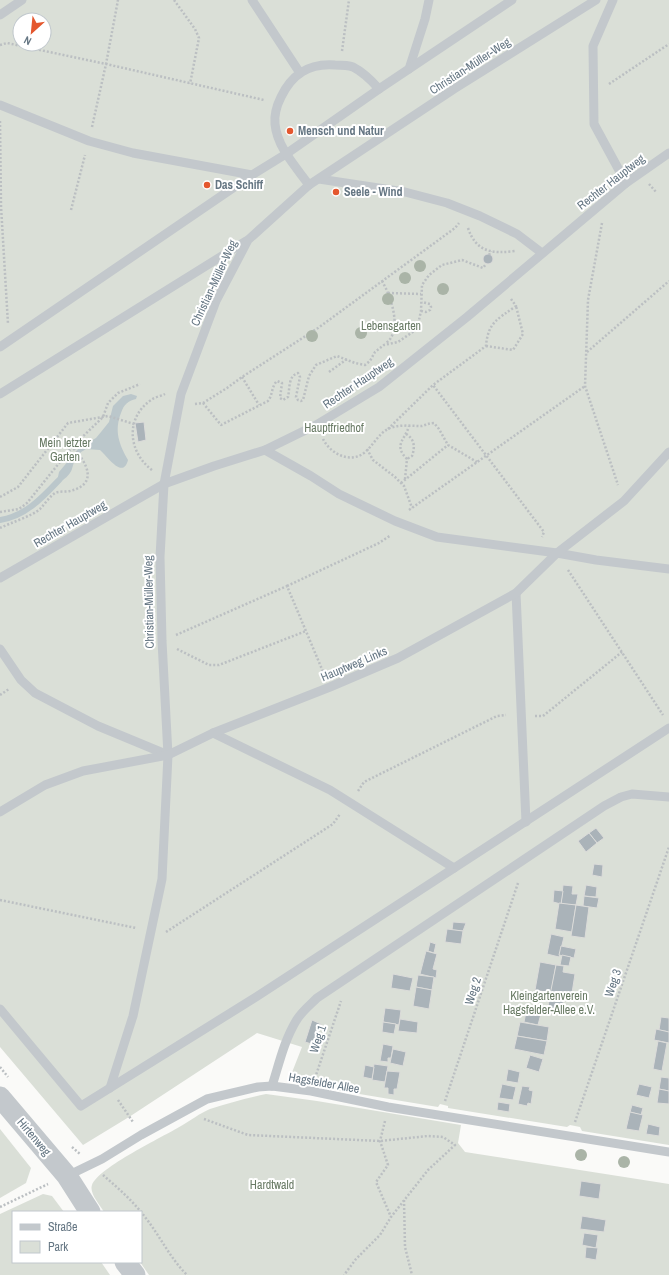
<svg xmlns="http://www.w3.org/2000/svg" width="669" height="1275" font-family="'Archivo Narrow',sans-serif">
<rect width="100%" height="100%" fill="#fafaf8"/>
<!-- green -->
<g fill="#dadfd7" fill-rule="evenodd">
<path d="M0 0H669V1145L582 1131 580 1127 570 1125 567 1127 448 1108V1106L440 1104 438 1107 317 1087V1084L309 1083 308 1085 289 1080 302 1047 257 1033 129 1117 83 1145 0 1047ZM20 20H44V44H20Z"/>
<path d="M266 1094 317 1101 461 1125 458 1143 465 1152 669 1184V1275H149L140 1262H141V1212H104C100 1205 89 1193 92 1185 99 1167 163 1137 181 1126 190 1121 200 1113 210 1109 228 1103 247 1098 266 1094Z"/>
<polygon points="0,1129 31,1168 26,1183 0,1198"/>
<polygon points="43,1194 52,1196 64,1212 13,1212 13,1262 101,1262 110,1275 0,1275 0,1214"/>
</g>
<!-- water -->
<path fill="#bbc7cb" d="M131 394 137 396 136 399C128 401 124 404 121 413 114 431 119 444 128 460 123 480 107 456 100 450L86 449C83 451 77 454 76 457 71 468 74 472 63 480L58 477 59 472 79 448 96 438 101 432 109 422 113 406 123 396Z"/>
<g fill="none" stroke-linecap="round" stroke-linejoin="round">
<!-- stream -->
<path stroke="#bbc7cb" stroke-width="6" d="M0 520C26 516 43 497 60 479"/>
</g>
<!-- building -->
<g fill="#aab3b9" stroke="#dcdcda">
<circle cx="488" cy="259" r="5"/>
<polygon points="144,422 146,440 138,442 135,423"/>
<polygon points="596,828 604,838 597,843 589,833"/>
<polygon points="589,833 597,843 586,852 578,841"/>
<polygon points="594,864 603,865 602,877 592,875"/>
<polygon points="563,885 573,886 572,894 578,894 576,905 561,904"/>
<polygon points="586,885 597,887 596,897 584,896"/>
<polygon points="554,890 563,891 561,904 553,902"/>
<polygon points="584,896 599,898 597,908 583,906"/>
<polygon points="559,903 576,905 572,932 555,929"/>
<polygon points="576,905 589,907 585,938 571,936"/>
<polygon points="453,922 466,923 463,931 452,930"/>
<polygon points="447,929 463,931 461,944 445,942"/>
<polygon points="551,934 564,937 559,957 547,954"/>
<polygon points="430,942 436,944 434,953 428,951"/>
<polygon points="561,946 576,949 574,958 559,955"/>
<polygon points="426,951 437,954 433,969 437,970 436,978 420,974"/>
<polygon points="562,955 571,957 569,966 560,965"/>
<polygon points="540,962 556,965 551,993 535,990"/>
<polygon points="556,965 564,966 563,972 575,974 572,993 567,992 566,997 550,995"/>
<polygon points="393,974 413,978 410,991 391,988"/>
<polygon points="418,975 434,977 432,990 416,987"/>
<polygon points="416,987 432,990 429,1009 413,1006"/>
<polygon points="550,995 564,997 561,1015 547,1012"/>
<polygon points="527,1007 542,1010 538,1025 524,1022"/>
<polygon points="385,1008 401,1010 399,1025 383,1022"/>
<polygon points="661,1017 669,1018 669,1032 659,1030"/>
<polygon points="400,1019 418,1022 417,1033 398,1031"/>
<polygon points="312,1020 321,1024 315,1045 305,1042"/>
<polygon points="383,1022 396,1024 394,1034 382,1032"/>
<polygon points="520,1022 549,1027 547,1041 517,1036"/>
<polygon points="656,1029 669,1032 669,1043 654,1040"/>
<polygon points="517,1036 547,1041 544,1055 514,1049"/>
<polygon points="658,1041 667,1043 662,1071 653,1069"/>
<polygon points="383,1044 393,1046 391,1058 388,1058 388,1062 380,1061"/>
<polygon points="393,1049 406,1052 403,1066 390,1063"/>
<polygon points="530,1055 543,1059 539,1072 526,1068"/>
<polygon points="374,1064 388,1066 385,1082 372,1080"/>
<polygon points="365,1065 374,1067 372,1079 363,1077"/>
<polygon points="508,1069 520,1072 518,1083 506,1081"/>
<polygon points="387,1071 400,1072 397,1089 394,1089 394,1095 388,1094 388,1088 384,1088"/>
<polygon points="661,1077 669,1078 669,1091 659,1089"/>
<polygon points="502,1084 516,1087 513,1100 499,1098"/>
<polygon points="639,1084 652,1087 649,1098 636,1095"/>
<polygon points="522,1086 530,1087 529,1090 533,1091 531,1104 528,1103 527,1106 518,1104"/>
<polygon points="659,1089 669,1091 669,1104 657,1103"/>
<polygon points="498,1102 510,1104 509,1112 497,1110"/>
<polygon points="632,1105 643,1108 641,1115 630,1112"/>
<polygon points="630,1112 643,1115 639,1131 626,1129"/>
<polygon points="648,1124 660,1127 659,1136 646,1134"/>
<polygon points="581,1181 601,1184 599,1199 579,1196"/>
<polygon points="582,1216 606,1220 604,1232 580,1229"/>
<polygon points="584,1233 598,1235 596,1248 582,1245"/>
<polygon points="586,1247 598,1248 596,1260 585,1258"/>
</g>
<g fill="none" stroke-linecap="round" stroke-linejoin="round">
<!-- path -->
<g stroke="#bbbfc2" stroke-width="2.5" stroke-dasharray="2 2" stroke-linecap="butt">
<polyline points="174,0 195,29 199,38 190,84"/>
<polyline points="0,45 7,43 106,64 264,100"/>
<polyline points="342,51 349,0"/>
<polyline points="609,84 669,44"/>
<polyline points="0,121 1,206 8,324"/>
<polyline points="92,127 106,64 118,0"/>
<polyline points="649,184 656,192"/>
<polyline points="71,210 85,155"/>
<polyline points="602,223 588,300 585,386 618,485"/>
<path d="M468 228C476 252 492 254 515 251"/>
<polyline points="489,255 491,251"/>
<path d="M382 281C391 296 403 331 386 343"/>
<polyline points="388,293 421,294"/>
<path d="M511 299 516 306C498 319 488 322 486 346L433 385 544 532 542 537"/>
<polyline points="421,311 426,312 430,310 431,307 430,304 422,302"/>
<polyline points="486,346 513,350 523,334 516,306"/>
<polyline points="587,352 669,281"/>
<polyline points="329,372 347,359"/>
<polyline points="242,377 259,405"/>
<path d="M203 403 221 425 268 401C273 395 271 387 277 381L282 383 280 398 283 400 288 397C290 388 288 376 298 373L300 377 296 397 298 400 301 401 303 400 309 376 316 365 337 356 355 363 365 365 370 361 375 352 384 345 398 342 417 329 421 311 422 285 429 275 442 265 462 260 483 268 486 264"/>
<polyline points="195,404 203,403 227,388 242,377 318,328 455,228 459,223"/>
<polyline points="388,429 433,385"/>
<path d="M406 434C415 439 415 448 412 456L407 459"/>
<path d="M323 439C330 453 349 464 364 453 373 446 378 434 388 429 398 424 411 426 422 426 426 425 429 423 434 423L439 429 448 445 477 462"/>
<polyline points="367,449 373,460 395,477 404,486 412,508"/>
<path d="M152 470C128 452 125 418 151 400 155 397 161 396 165 394"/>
<path d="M405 479 407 459C393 445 405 440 409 426"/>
<polyline points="401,483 448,445"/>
<polyline points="0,497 18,487 68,423 108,416 134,424"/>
<polyline points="409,510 585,386"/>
<polyline points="0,512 19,509 27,503 72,447"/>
<path d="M0 528C10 523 32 516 40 509 45 504 49 497 55 493 59 491 65 492 70 491 99 484 87 462 72 447L103 417 108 403 118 393 140 384"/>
<polyline points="568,570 663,715"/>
<polyline points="287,586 379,543 391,535"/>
<polyline points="176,635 287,586 324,674"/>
<polyline points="177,649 209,665 219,665 306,631"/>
<polyline points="0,695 9,689"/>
<polyline points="535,716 543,716 622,652"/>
<polyline points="358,791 364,782 497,716 506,715"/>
<polyline points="0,900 136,928"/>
<polyline points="166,932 333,824 340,814"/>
<polyline points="0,1067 8,1077"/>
<polyline points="315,1078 341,1001"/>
<polyline points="118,1100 133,1122"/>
<polyline points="445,1101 518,883"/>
<polyline points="204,1119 248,1135 380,1141 428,1136 443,1137 455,1145 428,1170 391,1217 380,1235 356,1259 344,1275"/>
<polyline points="385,1121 380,1141 388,1165 376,1182 391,1217"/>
<polyline points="575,1122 669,847"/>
<polyline points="72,1147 80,1154"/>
<path d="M103 1175C118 1188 133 1201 145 1217 160 1236 170 1258 187 1275"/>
<polyline points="404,1200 405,1247 412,1275"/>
<polyline points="0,1207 48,1184"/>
</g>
<!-- service -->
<g stroke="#c3c8cc" stroke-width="9">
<polyline points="252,0 300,73"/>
<polyline points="613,0 593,46 594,124 626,183"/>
<polyline points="0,15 22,0"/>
<polyline points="409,69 425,19 429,0"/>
<polyline points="0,105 89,141 133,153 252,175 286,154 379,89 512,0"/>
<polyline points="319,179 405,192 447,203 480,216 517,234 542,253"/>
<path d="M309 185C296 167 277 147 275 124 274 114 277 105 281 97 292 74 309 63 335 65 341 65 348 65 353 67 363 72 372 81 379 89"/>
<polyline points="0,347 252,175"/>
<polyline points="0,394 246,241"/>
<polyline points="265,450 311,476 339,494 395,521 437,537 557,553 596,560 669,569"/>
<polyline points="0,578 164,484 214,466 265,450 316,425 379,387 467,317 626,183 669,153"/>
<polyline points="516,593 526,822"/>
<polyline points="0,649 21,680 35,693 98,726 168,755 162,879 133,1016 110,1088"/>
<polyline points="213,733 330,790 454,868"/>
<polyline points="168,755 162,641 160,557 164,484 181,394 216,301 248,240 309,185 454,89 596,0"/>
<polyline points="0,812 45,785 83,771 168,755 213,733 330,687 398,658 516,593 557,553 624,501 669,452"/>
<polyline points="0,1009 81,1106 256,997 669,728"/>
<path d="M272 1086C279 1064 284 1041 296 1021 301 1012 310 1005 317 998L604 806 621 797 632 794 669 797"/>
<polyline points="67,1176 102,1159 141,1135 207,1099 258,1087 272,1086 311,1091 388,1107 669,1152"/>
</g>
<!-- tertiary -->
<g stroke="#c3c8cc" stroke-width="21">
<polyline points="0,1097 67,1176 90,1212"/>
<polyline points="125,1262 135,1275"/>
</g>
</g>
<!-- trees -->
<g fill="#aab4a7">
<circle cx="420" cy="266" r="6"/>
<circle cx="405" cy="278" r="6"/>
<circle cx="443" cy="289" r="6"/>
<circle cx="388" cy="299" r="6"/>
<circle cx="361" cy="333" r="6"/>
<circle cx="312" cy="336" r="6"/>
<circle cx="581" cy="1155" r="6"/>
<circle cx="624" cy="1162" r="6"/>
</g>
<!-- markers -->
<g fill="#e4572e" stroke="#fff" stroke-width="1.5">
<circle cx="290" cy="131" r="4"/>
<circle cx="207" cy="185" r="4"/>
<circle cx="336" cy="192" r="4"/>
</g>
<g text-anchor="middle" stroke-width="4" stroke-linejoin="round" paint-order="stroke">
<!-- street labels -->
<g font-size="12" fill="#657683" stroke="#fff">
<text transform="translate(470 66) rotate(-33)" y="4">Christian-Müller-Weg</text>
<text transform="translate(611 182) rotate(-38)" y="4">Rechter Hauptweg</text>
<text transform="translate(214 283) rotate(-65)" y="4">Christian-Müller-Weg</text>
<text transform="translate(358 383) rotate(-34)" y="4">Rechter Hauptweg</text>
<text transform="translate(70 524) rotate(-30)" y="4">Rechter Hauptweg</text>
<text transform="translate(149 602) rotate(-91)" y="4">Christian-Müller-Weg</text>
<text transform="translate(354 664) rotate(-23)" y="4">Hauptweg Links</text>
<text transform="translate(613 983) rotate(-71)" y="4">Weg 3</text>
<text transform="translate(473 991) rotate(-72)" y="4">Weg 2</text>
<text transform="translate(318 1039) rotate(-71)" y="4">Weg 1</text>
<text transform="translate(324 1083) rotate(10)" y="4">Hagsfelder Allee</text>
<text transform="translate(34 1137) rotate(50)" y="4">Hirtenweg</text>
</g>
<!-- poi labels -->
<g font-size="12" font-weight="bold" fill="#657683" stroke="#fff" text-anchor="start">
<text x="298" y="135">Mensch und Natur</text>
<text x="215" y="189">Das Schiff</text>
<text x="344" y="196">Seele - Wind</text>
</g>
<!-- park labels -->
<g font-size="12" fill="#687a64" stroke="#fff">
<text x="391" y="330">Lebensgarten</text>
<text x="334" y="432">Hauptfriedhof</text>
<text x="65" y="447">Mein letzter<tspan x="65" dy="14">Garten</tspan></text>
<text x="549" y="1000">Kleingartenverein<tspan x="549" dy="14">Hagsfelder-Allee e.V.</tspan></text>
<text x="272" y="1189">Hardtwald</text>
</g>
</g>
<!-- legend -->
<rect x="12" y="1211" width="130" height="52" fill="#ffffff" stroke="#c1c8cd"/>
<rect x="20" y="1224" width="20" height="6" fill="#c3c8cc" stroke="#c1c8cd"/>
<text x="48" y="1231" font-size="12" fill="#657683">Straße</text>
<rect x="20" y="1241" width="20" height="12" fill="#dadfd7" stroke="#c1c8cd"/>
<text x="48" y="1251" font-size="12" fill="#657683">Park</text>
<!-- north arrow -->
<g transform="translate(32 32) rotate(207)"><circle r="19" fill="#ffffff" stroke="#c1c8cd"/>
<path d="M0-3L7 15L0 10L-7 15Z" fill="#e4572e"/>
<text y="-6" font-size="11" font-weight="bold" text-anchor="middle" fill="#657683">N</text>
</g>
</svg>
